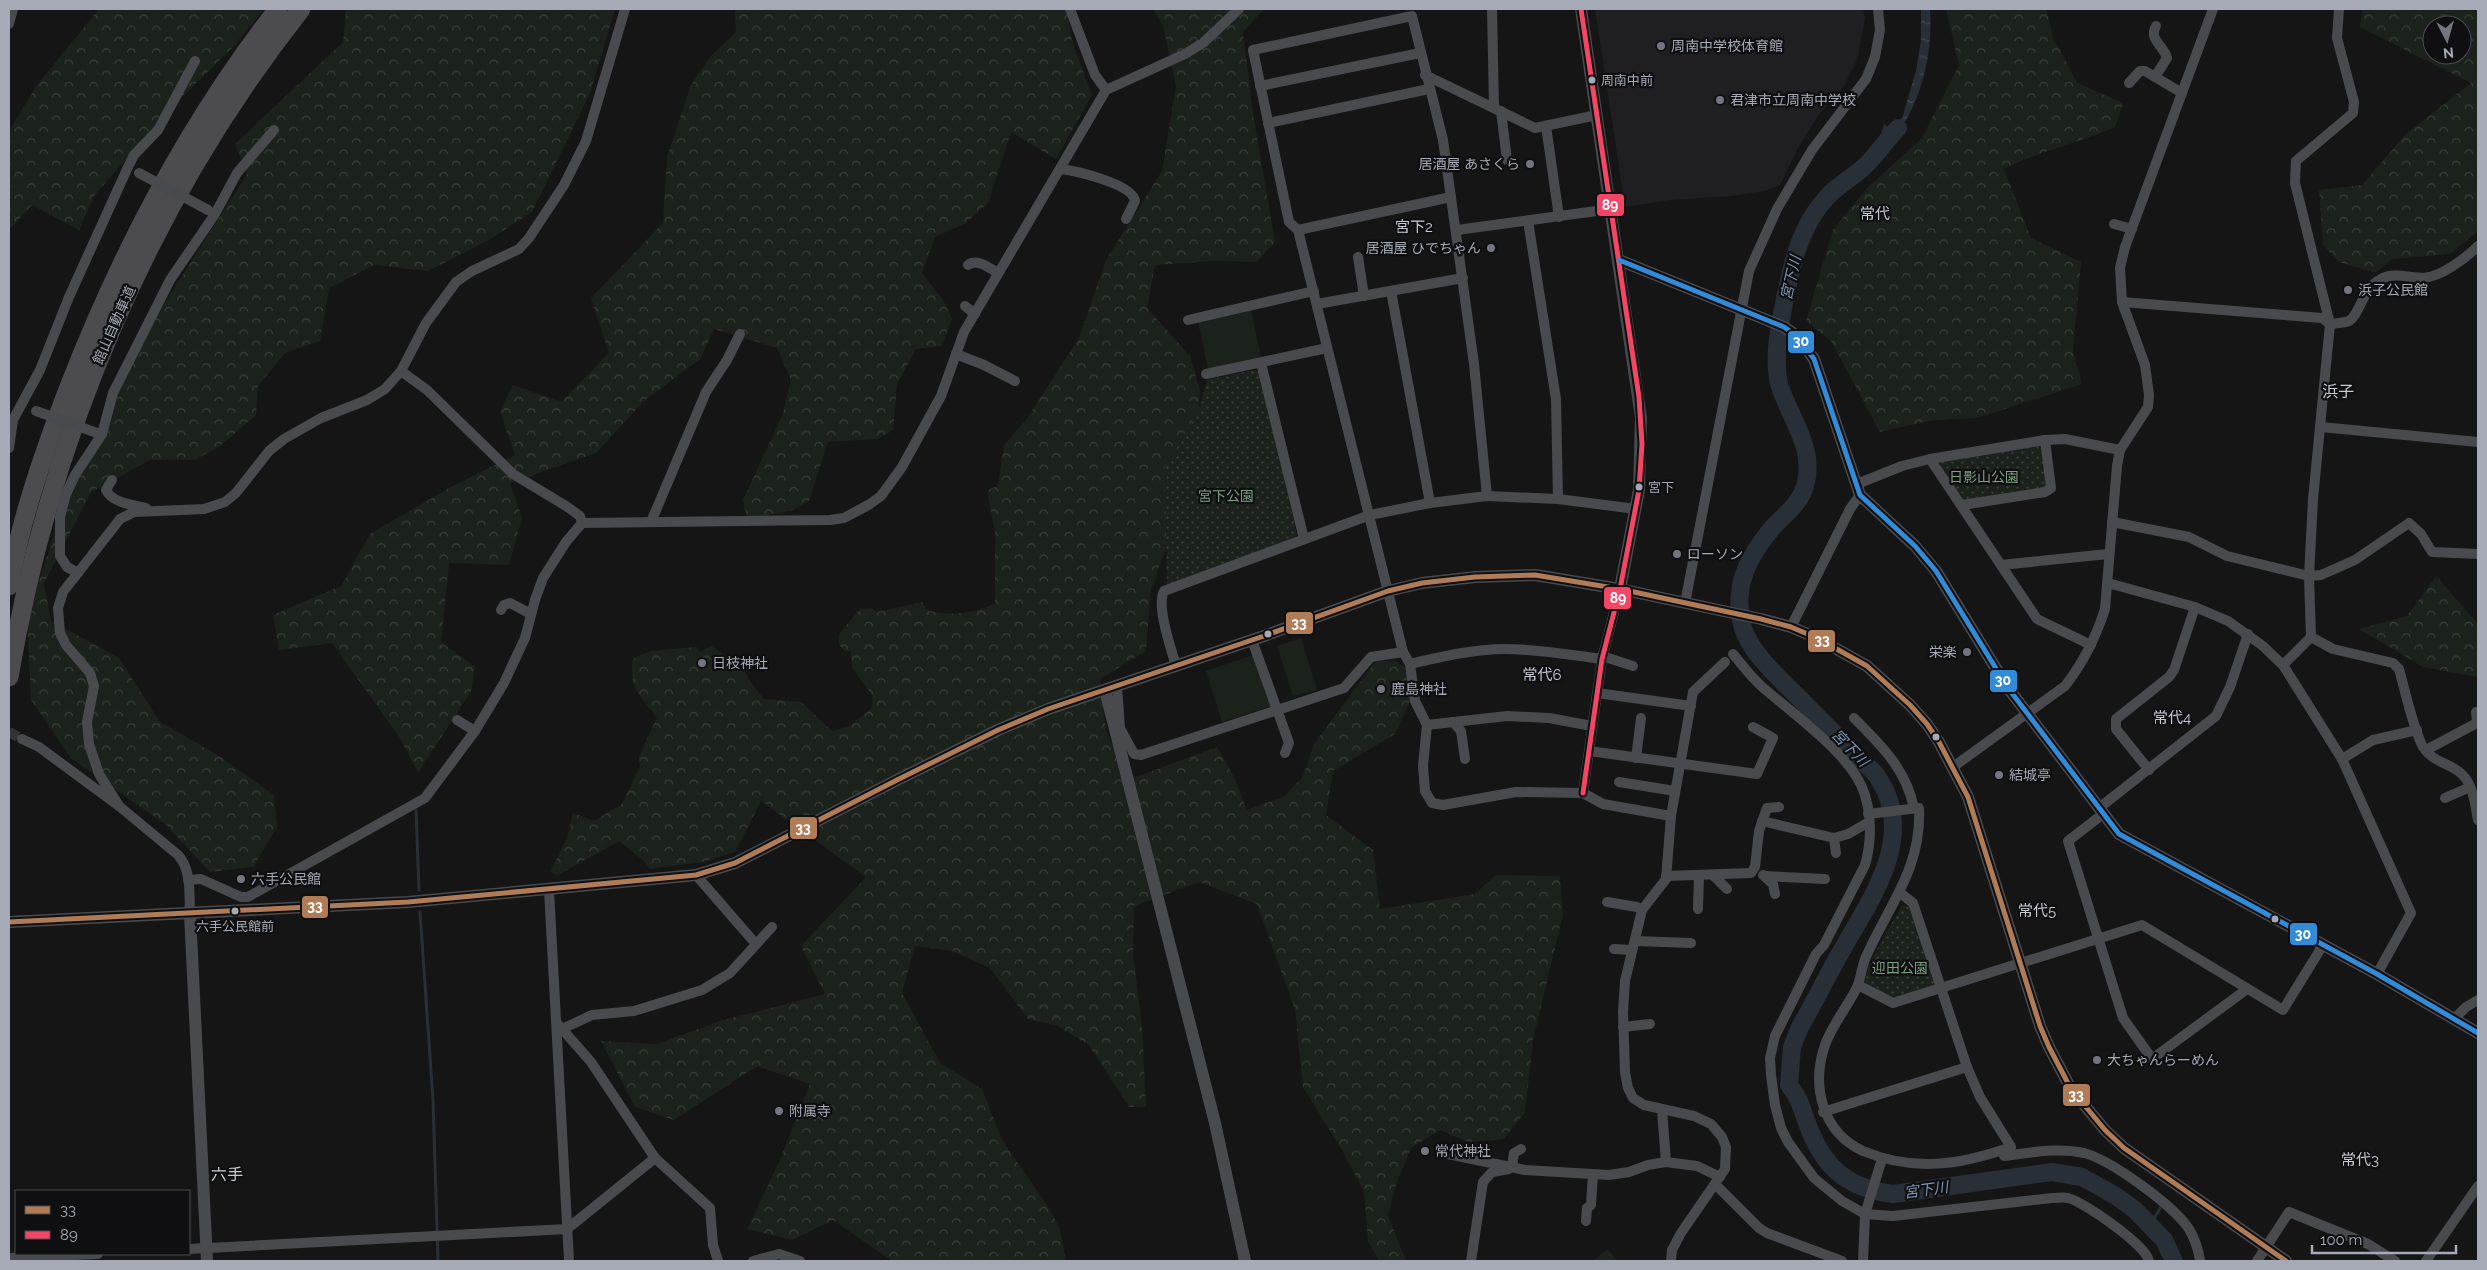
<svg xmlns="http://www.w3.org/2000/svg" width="2487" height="1270" font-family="Raleway,'Noto Sans JP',sans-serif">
<defs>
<pattern id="forest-crowns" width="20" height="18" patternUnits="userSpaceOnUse" patternTransform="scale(1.25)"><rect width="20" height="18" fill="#1b221c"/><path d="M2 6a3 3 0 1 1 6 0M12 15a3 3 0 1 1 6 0" fill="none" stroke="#393f3b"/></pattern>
<pattern id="park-dots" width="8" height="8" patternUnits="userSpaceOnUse" patternTransform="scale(1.25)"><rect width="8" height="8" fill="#1b221c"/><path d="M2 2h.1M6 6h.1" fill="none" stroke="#393f3b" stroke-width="1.8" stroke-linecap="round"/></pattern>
<pattern id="water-ripples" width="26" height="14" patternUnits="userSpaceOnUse" patternTransform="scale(1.25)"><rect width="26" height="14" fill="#282f37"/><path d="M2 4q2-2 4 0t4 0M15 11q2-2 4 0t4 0" fill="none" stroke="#444a52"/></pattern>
</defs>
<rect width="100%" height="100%" fill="#151515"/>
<!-- built -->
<polygon fill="#1f1f21" points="1595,9 1863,9 1865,18 1857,60 1844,86 1819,114 1799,146 1780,185 1765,191 1731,196 1670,200 1625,207"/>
<!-- forest -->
<g fill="url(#forest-crowns)" fill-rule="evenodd">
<polygon points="99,9 264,9 232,48 168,111 94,196 79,230 32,205 9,230 9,131 37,85"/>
<polygon points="346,9 615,9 590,93 532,212 492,238 428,271 374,265 329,288 320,341 285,353 258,386 256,415 220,446 195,460 150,460 91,492 44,583 51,621 119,658 160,722 216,754 274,795 277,827 253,867 210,872 166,825 71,758 31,700 27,617 60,517 131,356 247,174 235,144 343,42"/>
<polygon points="735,9 1066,9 1072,41 1092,95 1056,159 1011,132 988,203 966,223 935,237 922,273 943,300 952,319 942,346 916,349 897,384 893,430 878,439 828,442 809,501 793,510 747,520 743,500 782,416 791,380 777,348 714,329 700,359 644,401 596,453 510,483 522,518 509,565 449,563 441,642 475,667 471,691 418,773 400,738 332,643 279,650 273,615 341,586 370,534 449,488 515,455 500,411 513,385 561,402 609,353 591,298 663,223 667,157 691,85 711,56 736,32"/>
<path d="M1153 9H1264L1243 32 1253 114 1275 242 1256 262 1214 261 1155 265 1147 308 1190 356 1200 391 1198 411 1165 468 1167 546 1151 589 1146 651 1100 679 1106 730 1121 766 1136 777 1217 747 1235 779 1247 810 1285 796 1303 776 1314 744 1375 662 1395 661 1406 668 1411 699 1395 734 1333 771 1326 815 1373 850 1380 909 1475 894 1496 875 1560 876 1563 914 1533 1040 1525 1112 1504 1139 1468 1142 1440 1130 1411 1148 1397 1182 1388 1216 1406 1261H1379L1368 1241 1364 1191 1342 1150 1303 1087 1295 1010 1257 904 1199 882 1134 906 1133 954 1142 1026 1146 1107H1129L1089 1045 1056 1025 1028 1019 990 968 952 951 915 946 902 993 940 1063 982 1089 1002 1140 1049 1208 1060 1229 1066 1261H892L833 1220 792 1240 747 1229 779 1162 810 1084 757 1066 674 1120 635 1107 601 1041 657 1044 720 1021 825 994 801 946 866 877 761 801 735 852 703 862 650 869 643 860 619 841 558 875 550 872 567 838 573 813 594 821 622 804 640 766 639 757 657 717C641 698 628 686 633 659L650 651 696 647 700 652 711 646 741 665 754 687 764 699 801 702 832 731 849 726 871 709 873 696 852 668 851 652 845 651 839 645V634L860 609 871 608 877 612 922 602 927 610C947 617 976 614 995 603V532L987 490 998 486 1004 445 1026 420 1079 338 1106 260 1162 171 1176 87 1163 26Z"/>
<path d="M1946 9H2046L2053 37 2077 83 2123 103 2115 127C2078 143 2040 151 2004 169L2031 238 2081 262 2073 351 2082 384 1977 418 1933 420 1880 432 1831 341 1806 321 1833 230 1867 188 1922 138 1959 65Z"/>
<path d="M2363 9H2478V231L2450 254 2392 259 2376 273 2339 262 2323 245 2319 190 2362 185 2406 134 2471 83 2360 27ZM2432 25H2462V55H2432Z"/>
<polygon points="2436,576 2478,624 2478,677 2423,667 2359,629 2407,616"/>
<polygon points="1607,1249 1618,1261 1593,1261"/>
</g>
<!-- park -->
<g fill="url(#park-dots)">
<polygon points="1254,370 1260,372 1297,535 1294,539 1167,585 1165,468 1198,411 1207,380"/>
<polygon points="2038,445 2041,448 2048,484 2044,488 1963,500 1940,467 1941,462"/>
<polygon points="1902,905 1909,907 1936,983 1935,987 1894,1000 1865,983 1865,981 1870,962"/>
</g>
<!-- pitch -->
<g fill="#1b221c">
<polygon points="1251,310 1261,357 1208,369 1198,322"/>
<polygon points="1301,638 1317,690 1293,696 1277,646"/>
<polygon points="1253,655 1271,706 1222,722 1206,671"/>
</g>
<!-- water -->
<g fill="url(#water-ripples)">
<path d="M1921 9H1930C1933 50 1923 97 1899 131 1894 138 1895 143 1886 148L1879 141 1884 124 1890 129 1902 118 1916 71 1921 40Z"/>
<path d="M1776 335 1784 340 1781 369 1786 399H1781C1775 382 1773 367 1778 349L1775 345Z"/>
</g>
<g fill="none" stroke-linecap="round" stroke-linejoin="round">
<!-- stream -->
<g stroke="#282f37" stroke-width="3">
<polyline points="416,810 419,890"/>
<polyline points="420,912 433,1100 438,1261"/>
<polyline points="2150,1225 2161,1207"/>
</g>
<!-- river -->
<path stroke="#282f37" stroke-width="18" d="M1898 128C1887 139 1878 153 1867 164 1856 175 1842 183 1830 194 1799 225 1791 267 1783 309 1778 333 1773 363 1780 387 1791 420 1816 449 1805 486 1800 504 1785 514 1773 527 1747 558 1732 588 1743 628 1751 655 1787 685 1806 705 1822 721 1838 737 1854 754 1861 761 1871 768 1877 776 1918 836 1871 898 1842 950 1827 976 1814 1003 1799 1029L1792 1047 1789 1085C1800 1099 1801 1107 1807 1123 1823 1167 1846 1188 1893 1194L2052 1172 2082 1177 2116 1196 2135 1210 2164 1240 2174 1261"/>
<!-- minor-tunnel -->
<polyline stroke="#323335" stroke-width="10" stroke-dasharray="10 5" stroke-linecap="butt" points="9,732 22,739"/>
<!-- minor -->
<g stroke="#494a4e" stroke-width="10">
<polyline points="1070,9 1095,75 1106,90"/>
<polyline points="1492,9 1494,107"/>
<polyline points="9,24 13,9"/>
<polyline points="1425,75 1535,128 1597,115"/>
<path d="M2155 77 2167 58C2164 46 2148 39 2156 26"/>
<polyline points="2129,83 2140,71 2145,71 2182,93"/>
<polyline points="1260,86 1420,53"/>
<polyline points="1501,111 1507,160"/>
<polyline points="1268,123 1429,89"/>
<polyline points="1546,126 1559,217"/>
<path d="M1061 169C1076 171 1133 184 1135 201L1126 219"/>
<polyline points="1528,221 1556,399 1558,499"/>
<polyline points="2114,224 2132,229"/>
<polyline points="1298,230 1451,197"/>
<polyline points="1457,230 1611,209"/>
<polyline points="1358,257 1364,296"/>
<path d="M968 265C978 258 989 268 998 273"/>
<polyline points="1391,291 1430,503"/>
<path d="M2122 302 2322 318 2330 324C2336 323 2344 323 2349 321 2360 315 2362 288 2381 279 2394 272 2409 278 2423 278 2441 277 2466 258 2478 246"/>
<polyline points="1317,304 1463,278"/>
<polyline points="965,306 975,314"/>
<polyline points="1188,320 1314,291"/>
<polyline points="956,354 984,365 1015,381"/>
<polyline points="1261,363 1304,539"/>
<polyline points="401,371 427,390 513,474 566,506 580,516 582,523"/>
<polyline points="1206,374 1327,348"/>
<polyline points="2321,427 2478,442"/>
<polyline points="9,448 13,420 40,370 69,297 128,167 134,155 158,130 195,61"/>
<polyline points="1930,459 2037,619 2091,645"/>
<path d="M112 480 106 490C112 503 133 505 146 508"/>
<polyline points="1857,484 1902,466 1930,459 2045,440 2065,439 2120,450"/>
<polyline points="1487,496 1474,364 1443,140 1412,16 1253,50 1289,222 1298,230 1403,652 1410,664 1415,701 1427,725 1423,766 1425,791 1432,803 1443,805 1516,792 1583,793 1603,804 1671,816"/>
<polyline points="1962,505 2045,492 2051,488 2045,440"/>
<polyline points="651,522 706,392 727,360 740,334"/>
<polyline points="2112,522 2189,537 2227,556 2309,576 2321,575 2355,560 2409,523 2421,534 2432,552 2478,554"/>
<polyline points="2001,565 2108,554"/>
<polyline points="78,573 67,567 60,556 60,517 66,494 75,475 102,434 113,393 170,280 215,214 237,173 274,130"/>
<polyline points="2108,583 2195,607 2228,621 2263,646 2283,665 2342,759 2411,913 2377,974"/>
<polyline points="1685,603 1749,271 1777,209 1812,150 1866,79 1875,57 1880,30 1878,9"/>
<polyline points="501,610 504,605 510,603 531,614"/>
<polyline points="1791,627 1850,509 1860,495"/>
<path d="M2311 637 2333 649 2393 663 2399 669C2405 690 2413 729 2423 747 2432 761 2445 762 2458 771 2473 781 2475 804 2478 820"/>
<polyline points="1252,640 1289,743 1285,753"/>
<path d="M1733 654C1744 667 1754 681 1767 691 1793 713 1838 747 1856 776 1872 800 1873 838 1865 865L1824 945 1816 954 1775 1036 1770 1058 1771 1075 1775 1105 1781 1128 1788 1142 1814 1178 1842 1201 1865 1214 1893 1216 2052 1198C2057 1198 2063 1197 2068 1198 2084 1202 2146 1245 2149 1261"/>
<polyline points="1602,656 1633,666"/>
<path d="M1410 664C1440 657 1474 649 1505 649 1538 649 1570 655 1602 659"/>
<polyline points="2283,665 2311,637 2309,576 2313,499 2330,324 2295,183 2296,161 2353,113 2354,102 2337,38 2339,9"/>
<path d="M1176 666C1171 648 1156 606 1164 591L1370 515 1430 503 1487 496 1558 499 1636 509"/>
<polyline points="1117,686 1120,728 1134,754 1141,755 1344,688 1371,657 1403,652"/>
<polyline points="1597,693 1691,706"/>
<path d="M1854 718C1881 745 1906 769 1914 808"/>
<polyline points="457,720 475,731"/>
<polyline points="1453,722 1461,731 1465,759"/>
<polyline points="1427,725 1507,716 1549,718 1592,726"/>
<path d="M22 739 39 747 119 806 178 855C192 870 189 895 190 914"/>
<polyline points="2426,750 2475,724 2477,721 2476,712"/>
<polyline points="1589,751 1757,774 1773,738 1753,727"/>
<polyline points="1636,758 1641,718"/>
<polyline points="2342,759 2373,740 2417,730"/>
<path d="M1953 767 2065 686C2083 663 2096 637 2105 609L2117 466 2120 450 2148 407 2149 395 2145 365 2122 302 2120 268 2125 247 2213 9"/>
<polyline points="2149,770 2116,729 2116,719 2169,677 2174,670 2195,607"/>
<polyline points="1619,782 1675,791"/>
<polyline points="1583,793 1602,659 1620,589"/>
<polyline points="2445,798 2470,787"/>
<polyline points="119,806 99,774 89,744 87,722 94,686 90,673 66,645 60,633 58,608 63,592 120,519 134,512 204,509 225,502 236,493 269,451 284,439 321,418 367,400 385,389 401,371 426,323 456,282 472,271 519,249 529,238 564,185 586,141 625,9"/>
<polyline points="2099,808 2216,716 2230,687 2248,634"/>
<path d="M1868 814 1919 808C1922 869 1888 906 1865 959 1862 967 1861 976 1858 985 1849 1005 1833 1023 1825 1045 1811 1086 1822 1132 1863 1151 1913 1172 1961 1165 2011 1147L1980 1097 1967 1067 1913 903 1899 892"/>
<polyline points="2103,814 2068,841 2123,1018 2152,1059 2247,989"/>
<polyline points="1762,821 1834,838 1848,834 1869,822"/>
<polyline points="1834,838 1836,853"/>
<polyline points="696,875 755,943"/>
<polyline points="1713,875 1727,889"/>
<polyline points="1763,875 1773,884 1775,894"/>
<polyline points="1666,876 1751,873 1755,867 1759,831 1767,808 1779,807"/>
<polyline points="1765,876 1825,879"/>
<polyline points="188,880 201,879 241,897 248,897 425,798 475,731 504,683 525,638 535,600 543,578 566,542 582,523 830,520 844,518 870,504 881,496 902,467 941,396 964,332 1106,90 1185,54 1203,43 1239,9"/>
<polyline points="549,890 569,1261"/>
<polyline points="1607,902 1637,907 1642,910"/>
<polyline points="1698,909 1699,875"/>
<polyline points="1635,941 1691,943"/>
<polyline points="1614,949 1632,950"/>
<polyline points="1858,985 1893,1003 2142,925 2283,1010 2323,945"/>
<polyline points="2454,1019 2466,1007 2478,1000"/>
<polyline points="556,1022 591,1062 655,1158 710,1208 713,1245 718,1261"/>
<polyline points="1623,1027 1650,1024"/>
<polyline points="562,1029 592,1015 634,1011 702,990 730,973 772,927"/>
<polyline points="1662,1110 1666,1162"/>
<polyline points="1823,1112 1967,1067"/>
<polyline points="1443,1153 1525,1170 1609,1175 1629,1172 1648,1165 1666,1162 1697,1166 1720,1177"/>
<path d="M2004 1156C2030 1153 2057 1147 2084 1153 2111 1160 2173 1205 2189 1229 2194 1237 2199 1251 2200 1261"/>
<polyline points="1512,1167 1514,1153 1521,1149"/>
<polyline points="1715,1184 1759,1228 1767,1233 1842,1261"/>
<polyline points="1586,1221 1587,1208 1591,1205 1593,1174"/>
<polyline points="189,1249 567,1229 655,1158"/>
<polyline points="9,1258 98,1254"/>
<polyline points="753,1261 779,1254 800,1261"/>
<polyline points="1471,1261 1483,1182 1492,1172 1509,1169"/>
<polyline points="1671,1261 1672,1250 1681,1233 1725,1169 1726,1147 1722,1137 1711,1124 1694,1116 1644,1105 1633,1098 1628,1088 1625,1072 1623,1012 1625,981 1642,910 1666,879 1671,816 1693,692 1725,662"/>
<polyline points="1863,1261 1865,1214 1882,1159"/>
<polyline points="2257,1261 2289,1212 2368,1244 2395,1261"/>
<polyline points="2426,1261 2478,1186"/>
</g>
<!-- tertiary -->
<g stroke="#494a4e" stroke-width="12">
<polyline points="1581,9 1641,418 1639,490 1620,589"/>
<polyline points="1619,260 1784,327 1797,336 1814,359 1860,495 1915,546 1936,571 2008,688 2119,834 2377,974 2478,1033"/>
<polyline points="1105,690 1215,1123 1245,1261"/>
<polyline points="190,914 207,1261"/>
<polyline points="9,922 408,902 696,875 735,863 897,780 998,730 1048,709 1261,637 1388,591 1422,583 1475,577 1535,575 1620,589 1761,619 1791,627 1817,638 1867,666 1910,705 1927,724 1939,742 1968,797 2040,1026 2049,1047 2071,1089 2105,1130 2124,1148 2286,1261"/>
</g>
<!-- motorway -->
<g stroke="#4c4c4f" stroke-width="19">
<path d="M9 586C21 518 44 452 69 387 121 253 189 123 278 9"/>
<path d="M9 677C50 435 149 202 301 9"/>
</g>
<!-- minor-bridge -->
<g stroke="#494a4e" stroke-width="10">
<polyline points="139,173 208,210"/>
<polyline points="36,411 97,433"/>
</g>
<!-- bus-1 casing -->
<g stroke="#0f0f11" stroke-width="9">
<polyline id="bus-1" points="9,922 408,902 696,875 735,863 897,780 998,730 1048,709 1261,637 1388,591 1422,583 1475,577 1535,575 1620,589 1761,619 1791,627 1817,638 1867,666 1910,705 1927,724 1939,742 1968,797 2040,1026 2049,1047 2071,1089 2105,1130 2124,1148 2286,1261"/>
</g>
<!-- bus-2 casing -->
<g stroke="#0f0f11" stroke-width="9">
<polyline id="bus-2" points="1581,9 1639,397 1642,444 1639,490 1620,589 1602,659 1583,793"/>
</g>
<!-- bus-3 casing -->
<g stroke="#0f0f11" stroke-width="9">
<polyline id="bus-3" points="1619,260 1784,327 1797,336 1814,359 1860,495 1915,546 1936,571 2008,688 2119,834 2377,974 2478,1033"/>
</g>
<!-- bus-1 -->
<use href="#bus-1" stroke="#b07c57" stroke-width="5"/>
<!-- bus-2 -->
<use href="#bus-2" stroke="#f34667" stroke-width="5"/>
<!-- bus-3 -->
<use href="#bus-3" stroke="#338bd7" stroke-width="5"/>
</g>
<!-- markers -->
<g fill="#73767e" stroke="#0f0f11" stroke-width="2">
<circle cx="1661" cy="46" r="5"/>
<circle cx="1720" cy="100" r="5"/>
<circle cx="1530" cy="164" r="5"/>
<circle cx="1491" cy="248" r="5"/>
<circle cx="2348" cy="290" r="5"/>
<circle cx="1677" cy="554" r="5"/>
<circle cx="1967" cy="652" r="5"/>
<circle cx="702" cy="663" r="5"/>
<circle cx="1381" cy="689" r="5"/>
<circle cx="1999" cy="775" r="5"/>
<circle cx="241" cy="879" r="5"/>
<circle cx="2097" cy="1060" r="5"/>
<circle cx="779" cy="1111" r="5"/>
<circle cx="1425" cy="1151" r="5"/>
</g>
<g fill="#a6aab6" stroke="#0f0f11" stroke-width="2">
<circle cx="1592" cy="80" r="4.5"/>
<circle cx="1639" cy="487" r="4.5"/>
<circle cx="1268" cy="634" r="4.5"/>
<circle cx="1936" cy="737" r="4.5"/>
<circle cx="235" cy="911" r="4.5"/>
<circle cx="2275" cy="919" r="4.5"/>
</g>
<g text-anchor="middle" stroke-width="4.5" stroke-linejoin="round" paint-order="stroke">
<!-- bus labels -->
<g font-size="13" fill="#a6aab6" stroke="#0f0f11" text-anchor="start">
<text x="1601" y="85">周南中前</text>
<text x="1648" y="492">宮下</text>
<text x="235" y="931" text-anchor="middle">六手公民館前</text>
</g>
<!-- poi labels -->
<g font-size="14" fill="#a6aab6" stroke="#0f0f11" text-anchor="start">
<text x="1671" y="51">周南中学校体育館</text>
<text x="1730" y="105">君津市立周南中学校</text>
<text x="1520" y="169" text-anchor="end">居酒屋 あさくら</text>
<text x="1481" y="253" text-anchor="end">居酒屋 ひでちゃん</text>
<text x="2358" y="295">浜子公民館</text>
<text x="1687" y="559">ローソン</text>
<text x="1957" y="657" text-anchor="end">栄楽</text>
<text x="712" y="668">日枝神社</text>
<text x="1391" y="694">鹿島神社</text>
<text x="2009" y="780">結城亭</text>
<text x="251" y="884">六手公民館</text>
<text x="2107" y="1065">大ちゃんらーめん</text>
<text x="789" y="1116">附属寺</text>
<text x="1435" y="1156">常代神社</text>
</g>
<!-- street labels -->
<g font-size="14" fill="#a6aab6" stroke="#0f0f11">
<text transform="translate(114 325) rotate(-66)" y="5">館山自動車道</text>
</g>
<!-- park labels -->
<g font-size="14" fill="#7da180" stroke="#0f0f11">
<text x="1984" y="482">日影山公園</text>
<text x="1226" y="501">宮下公園</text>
<text x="1900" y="973">迎田公園</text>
</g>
<!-- neighbourhood labels -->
<g font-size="15" fill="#c7c9d2" stroke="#0f0f11">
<text x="1875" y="219">常代</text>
<text x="1414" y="232">宮下2</text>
<text x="1542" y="680">常代6</text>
<text x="2172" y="723">常代4</text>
<text x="2037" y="916">常代5</text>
<text x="2360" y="1165">常代3</text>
</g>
<!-- water labels -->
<g font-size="15" font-style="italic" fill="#7c96b2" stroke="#0f0f11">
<text transform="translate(1791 278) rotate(-77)" y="5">宮下川</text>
<text transform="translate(1850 748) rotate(46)" y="5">宮下川</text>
<text transform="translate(1926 1190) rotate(-8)" y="5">宮下川</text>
</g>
<!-- quarter labels -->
<g font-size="16" fill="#c7c9d2" stroke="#0f0f11">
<text x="2338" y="397">浜子</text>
<text x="227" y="1180">六手</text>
</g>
</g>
<g stroke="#0f0f11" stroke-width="2">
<rect x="1596" y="193" width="29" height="24" rx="5" fill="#f34667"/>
<rect x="1787" y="330" width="28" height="24" rx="5" fill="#338bd7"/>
<rect x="1603" y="586" width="29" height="24" rx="5" fill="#f34667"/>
<rect x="1285" y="611" width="29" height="24" rx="5" fill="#b07c57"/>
<rect x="1807" y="629" width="29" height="24" rx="5" fill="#b07c57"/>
<rect x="1989" y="669" width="29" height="24" rx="5" fill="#338bd7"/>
<rect x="789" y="816" width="29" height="24" rx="5" fill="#b07c57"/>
<rect x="301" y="895" width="28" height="24" rx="5" fill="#b07c57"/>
<rect x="2289" y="922" width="29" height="24" rx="5" fill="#338bd7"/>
<rect x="2062" y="1083" width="29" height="24" rx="5" fill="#b07c57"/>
</g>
<g font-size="14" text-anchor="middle" font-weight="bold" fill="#fff">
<text x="1610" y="210">89</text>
<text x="1801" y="346">30</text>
<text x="1618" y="603">89</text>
<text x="1299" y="628">33</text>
<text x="1822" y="645">33</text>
<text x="2003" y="685">30</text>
<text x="803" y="833">33</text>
<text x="315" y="911">33</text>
<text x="2303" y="939">30</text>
<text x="2076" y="1100">33</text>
</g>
<!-- border -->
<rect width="2487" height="1270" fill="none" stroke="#a6aab6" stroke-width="20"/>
<!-- legend -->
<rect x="15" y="1190" width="175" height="65" fill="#0f0f11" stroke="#4b4d53"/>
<rect x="25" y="1206" width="25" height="8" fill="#b07c57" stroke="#4b4d53"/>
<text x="60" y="1215" font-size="15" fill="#a6aab6">33</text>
<rect x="25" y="1231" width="25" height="8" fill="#f34667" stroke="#4b4d53"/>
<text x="60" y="1240" font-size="15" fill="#a6aab6">89</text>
<!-- north arrow -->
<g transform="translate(2447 40) rotate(174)"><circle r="24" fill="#0f0f11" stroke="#4b4d53"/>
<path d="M0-4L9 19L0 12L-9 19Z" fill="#73767e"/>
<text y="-8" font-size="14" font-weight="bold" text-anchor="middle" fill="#a6aab6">N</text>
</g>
<!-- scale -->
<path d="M2312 1245v8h144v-8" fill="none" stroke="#a6aab6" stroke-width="2.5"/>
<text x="2320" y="1245" font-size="15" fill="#a6aab6" stroke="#0f0f11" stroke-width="4" paint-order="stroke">100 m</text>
</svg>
